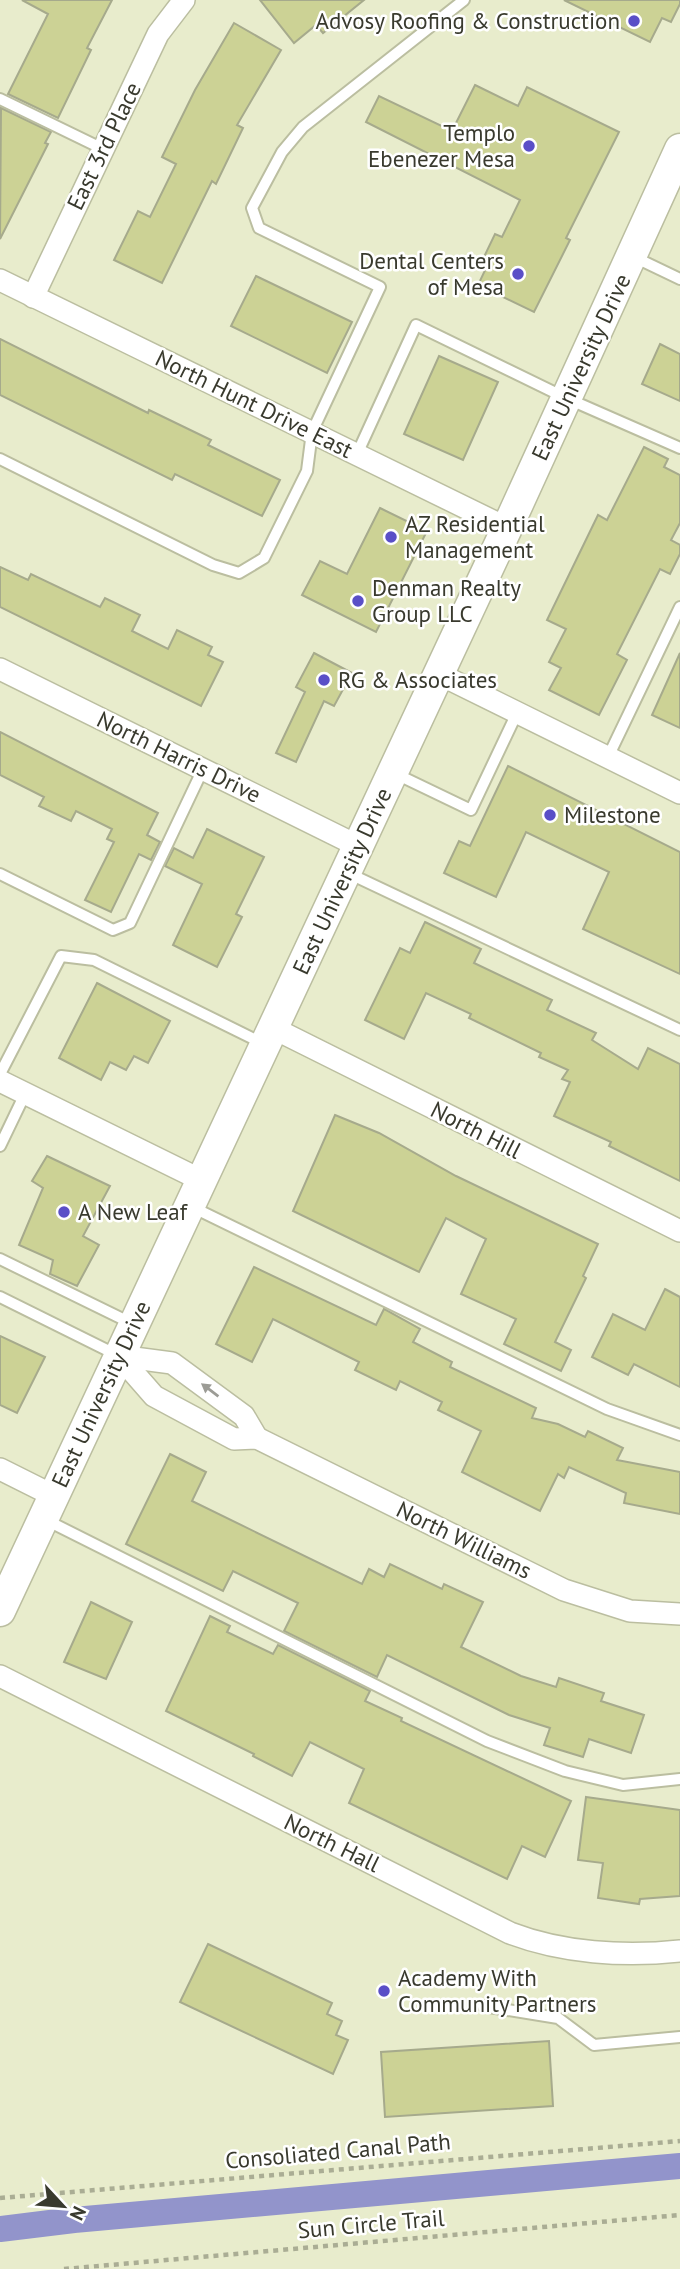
<svg xmlns="http://www.w3.org/2000/svg" width="680" height="2269" font-family="'PT Sans',sans-serif">
<rect width="100%" height="100%" fill="#e8eccc"/>
<g fill="none" stroke-linecap="round" stroke-linejoin="round">
<!-- canal -->
<polyline stroke="#9294cb" stroke-width="26" points="0,2229 74,2220 680,2166"/>
</g>
<!-- building -->
<g fill="#ccd295" stroke="#a6aa8c" stroke-width="2">
<polygon points="22,0 112,0 87,48 91,50 58,118 8,94 48,14"/>
<polygon points="260,0 364,0 323,33 316,25 294,43"/>
<polygon points="564,0 680,0 680,4 671,22 662,18 650,42"/>
<polygon points="234,23 281,50 237,125 243,128 216,184 212,181 162,283 114,260 138,211 150,217 176,164 162,157 195,90"/>
<polygon points="475,85 518,106 527,87 619,132 566,238 570,240 534,312 478,285 489,262 483,259 495,234 502,237 520,200 366,122 379,96 452,131"/>
<polygon points="1,108 51,132 45,143 48,144 0,239"/>
<polygon points="256,276 352,322 327,373 231,326"/>
<polygon points="0,339 148,413 149,410 211,440 208,445 280,480 262,516 175,474 172,480 0,395"/>
<polygon points="660,344 680,354 680,401 642,384"/>
<polygon points="439,356 498,382 463,460 404,434"/>
<polygon points="644,447 668,459 664,467 680,475 680,523 671,540 680,545 680,554 670,574 660,569 617,654 627,660 599,715 549,690 561,668 549,662 566,629 547,620 598,515 607,520"/>
<polygon points="380,508 427,531 376,632 302,595 320,561 347,574"/>
<polygon points="0,567 28,580 31,574 100,607 105,598 140,615 132,631 168,649 177,630 212,647 208,655 223,662 201,706 0,607"/>
<polygon points="314,653 352,673 334,706 324,701 296,762 276,753 305,692 296,687"/>
<polygon points="680,653 680,728 652,715"/>
<polygon points="0,732 158,813 147,835 160,842 151,860 139,854 111,912 85,900 114,842 107,839 112,829 76,811 71,821 39,806 44,797 0,775"/>
<polygon points="508,766 680,852 680,974 583,929 609,872 526,832 496,897 444,873 459,841 470,846"/>
<polygon points="207,829 264,857 236,914 242,917 217,967 173,945 202,884 165,866 174,848 193,858"/>
<polygon points="425,922 481,949 474,963 552,1000 547,1010 596,1033 592,1040 638,1069 648,1048 680,1064 680,1181 609,1146 611,1142 554,1116 570,1082 562,1079 568,1070 539,1057 541,1053 469,1018 471,1014 426,993 404,1039 365,1020 400,948 410,953"/>
<polygon points="97,983 170,1021 148,1063 134,1056 126,1070 110,1062 101,1080 59,1058"/>
<polygon points="335,1115 379,1133 456,1176 598,1244 583,1276 586,1278 555,1342 571,1350 561,1371 504,1344 516,1319 461,1294 486,1239 446,1218 419,1272 293,1211"/>
<polygon points="47,1156 110,1186 83,1236 99,1245 77,1286 50,1274 53,1260 19,1245 43,1188 32,1181"/>
<polygon points="254,1267 376,1325 384,1309 420,1329 413,1342 452,1362 450,1367 536,1408 532,1418 558,1424 585,1437 588,1431 623,1448 617,1460 680,1472 680,1514 624,1503 626,1493 569,1467 564,1478 558,1474 540,1511 462,1472 481,1431 438,1410 442,1402 400,1381 396,1390 355,1370 359,1362 273,1319 252,1362 216,1344"/>
<polygon points="665,1289 680,1297 680,1387 634,1364 628,1375 592,1357 613,1314 645,1330"/>
<polygon points="0,1336 45,1357 17,1413 0,1405"/>
<polygon points="170,1454 206,1472 192,1501 362,1584 369,1569 384,1577 390,1564 442,1589 444,1584 483,1602 461,1647 521,1676 556,1687 559,1678 604,1693 601,1701 644,1715 631,1753 589,1739 583,1757 544,1745 550,1728 509,1715 387,1655 377,1677 284,1631 298,1603 233,1571 223,1591 126,1544"/>
<polygon points="91,1602 132,1622 106,1679 64,1662"/>
<polygon points="210,1616 230,1626 227,1632 273,1654 278,1645 370,1691 365,1701 402,1718 401,1721 571,1801 545,1857 522,1846 507,1879 349,1803 364,1769 310,1742 292,1776 253,1756 254,1754 166,1711"/>
<polygon points="586,1797 680,1810 680,1896 640,1899 639,1904 598,1898 603,1863 578,1860"/>
<polygon points="208,1944 332,2003 327,2014 342,2021 336,2035 348,2040 333,2074 180,2002"/>
<polygon points="549,2041 553,2106 385,2117 381,2052"/>
</g>
<g fill="none" stroke-linecap="round" stroke-linejoin="round">
<!-- service casing -->
<g stroke="#bbbea0" stroke-width="14">
<g id="service">
<polyline points="0,99 101,148"/>
<polyline points="632,256 680,279"/>
<polyline points="357,454 416,325 566,398 680,448"/>
<polyline points="0,459 213,565 239,573 264,558 307,471 312,432 380,287 259,228 252,208 282,152 303,127 464,0"/>
<polyline points="608,757 680,607"/>
<polyline points="394,773 471,810 517,713"/>
<polyline points="348,873 680,1030"/>
<polyline points="0,874 113,930 130,923 203,769"/>
<polyline points="0,1074 61,956 94,960 262,1043"/>
<polyline points="0,1146 25,1094"/>
<polyline points="192,1207 607,1409 680,1435"/>
<polyline points="0,1259 133,1324"/>
<polyline points="0,1297 117,1355"/>
<polyline points="46,1520 487,1741 565,1771 623,1785 680,1779"/>
<polyline points="483,2006 558,2018 594,2045 680,2037"/>
</g>
</g>
<!-- minor casing -->
<g stroke="#bbbea0" stroke-width="24">
<g id="minor">
<polyline points="0,280 507,528"/>
<polyline points="33,297 158,34 184,0"/>
<polyline points="0,669 358,846"/>
<polyline points="439,674 680,793"/>
<polyline points="273,1028 680,1231"/>
<polyline points="0,1081 201,1180"/>
<polyline points="119,1356 154,1396 234,1439 257,1438 564,1590 630,1611 680,1614"/>
<polyline points="119,1356 172,1363 244,1416 257,1438"/>
<polyline points="0,1469 54,1496"/>
<path d="M0 1676 510 1933C562 1953 624 1957 680 1951"/>
</g>
</g>
<!-- secondary casing -->
<g stroke="#bbbea0" stroke-width="33">
<polyline id="secondary" points="0,1611 507,528 680,149"/>
</g>
<!-- path -->
<g stroke="#aaad94" stroke-width="4.5" stroke-dasharray="5 5" stroke-linecap="butt">
<polyline points="0,2198 680,2141"/>
<polyline points="64,2269 680,2215"/>
</g>
<!-- service -->
<use href="#service" stroke="#fff" stroke-width="10"/>
<!-- minor -->
<use href="#minor" stroke="#fff" stroke-width="21"/>
<!-- secondary -->
<use href="#secondary" stroke="#fff" stroke-width="30"/>
</g>
<!-- one-way arrows -->
<defs><path id="oneway-solid" d="M-6-.8H1V-3.2L6.5 0L1 3.2V.8H-6Z" transform="scale(1.75)"/></defs>
<use fill="#9c9c96" href="#oneway-solid" transform="translate(210 1390) rotate(-143)"/>
<!-- markers -->
<g fill="#5a4fc7" stroke="#fff" stroke-width="2.5">
<circle cx="634" cy="21" r="7"/>
<circle cx="529" cy="146" r="7"/>
<circle cx="518" cy="274" r="7"/>
<circle cx="391" cy="537" r="7"/>
<circle cx="358" cy="601" r="7"/>
<circle cx="324" cy="680" r="7"/>
<circle cx="550" cy="815" r="7"/>
<circle cx="64" cy="1212" r="7"/>
<circle cx="384" cy="1991" r="7"/>
</g>
<g text-anchor="middle" stroke-width="5" stroke-linejoin="round" paint-order="stroke">
<!-- poi labels -->
<g font-size="23" fill="#393a2e" stroke="#fff" text-anchor="start">
<text x="620" y="29" text-anchor="end">Advosy Roofing &amp; Construction</text>
<text x="515" y="141" text-anchor="end">Templo<tspan x="515" dy="26">Ebenezer Mesa</tspan></text>
<text x="504" y="269" text-anchor="end">Dental Centers<tspan x="504" dy="26">of Mesa</tspan></text>
<text x="405" y="532">AZ Residential<tspan x="405" dy="26">Management</tspan></text>
<text x="372" y="596">Denman Realty<tspan x="372" dy="26">Group LLC</tspan></text>
<text x="338" y="688">RG &amp; Associates</text>
<text x="564" y="823">Milestone</text>
<text x="78" y="1220">A New Leaf</text>
<text x="398" y="1986">Academy With<tspan x="398" dy="26">Community Partners</tspan></text>
</g>
<!-- street labels -->
<g font-size="23" fill="#393a2e" stroke="#fff">
<text transform="translate(104 146) rotate(-64)" y="8">East 3rd Place</text>
<text transform="translate(581 367) rotate(-65)" y="8">East University Drive</text>
<text transform="translate(254 404) rotate(26)" y="8">North Hunt Drive East</text>
<text transform="translate(179 757) rotate(26)" y="8">North Harris Drive</text>
<text transform="translate(342 881) rotate(-65)" y="8">East University Drive</text>
<text transform="translate(476 1130) rotate(27)" y="8">North Hill</text>
<text transform="translate(101 1394) rotate(-65)" y="8">East University Drive</text>
<text transform="translate(464 1540) rotate(26)" y="8">North Williams</text>
<text transform="translate(332 1843) rotate(26)" y="8">North Hall</text>
<text transform="translate(338 2151) rotate(-5)" y="8">Consoliated Canal Path</text>
<text transform="translate(371 2224) rotate(-5)" y="8">Sun Circle Trail</text>
</g>
</g>
<!-- north arrow -->
<g transform="translate(63 2206) rotate(116)" stroke="#ffffff" stroke-width="5" paint-order="stroke">
<path d="M0-5L12 26L0 18L-12 26Z" fill="#393a2e"/>
<text y="-10" font-size="19" font-weight="bold" text-anchor="middle" fill="#393a2e">N</text>
</g>
</svg>
